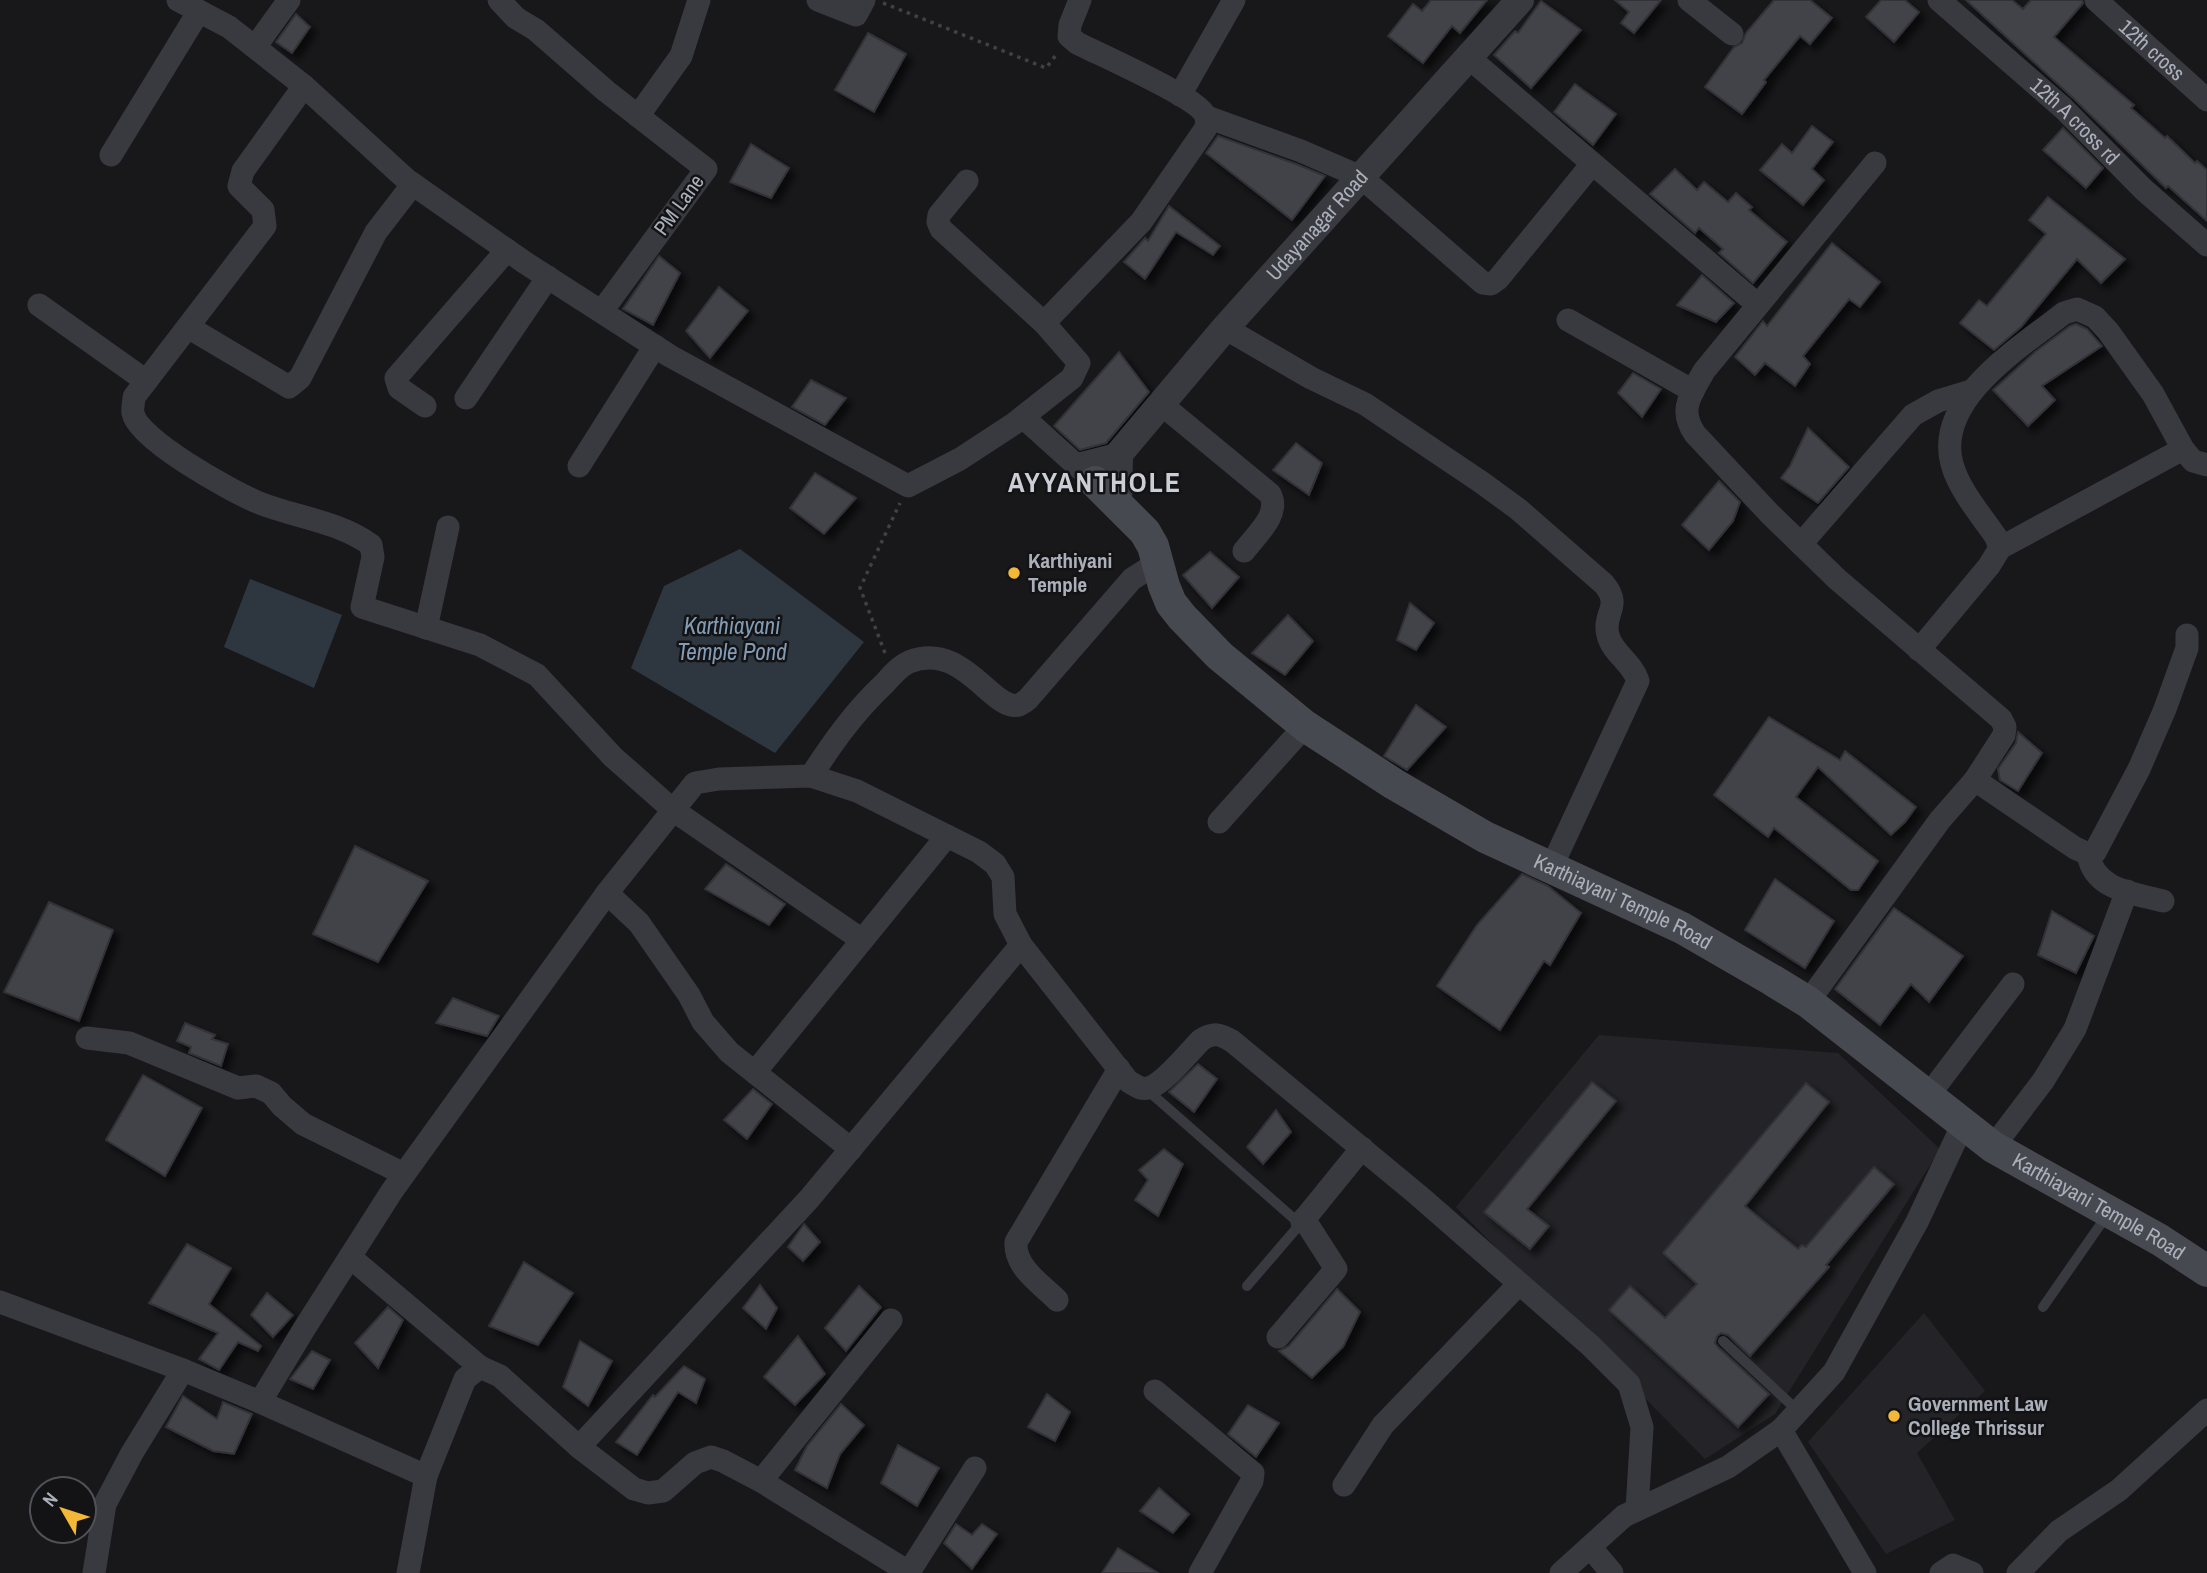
<svg xmlns="http://www.w3.org/2000/svg" width="2207" height="1573" font-family="'Archivo Narrow',sans-serif">
<defs>
<filter id="shadow"><feDropShadow dx="6" dy="6" stdDeviation="3.5" flood-color="#0009"/></filter>
</defs>
<rect width="100%" height="100%" fill="#18181b"/>
<!-- built -->
<g fill="#242428">
<polygon points="1599,1035 1838,1053 1940,1149 1775,1414 1705,1459 1456,1207"/>
<polygon points="1924,1313 1985,1391 1917,1453 1955,1520 1886,1554 1808,1442"/>
</g>
<!-- water -->
<g fill="#2e373f">
<polygon points="740,549 864,642 775,753 631,668 664,586"/>
<polygon points="250,579 342,615 314,688 224,647"/>
</g>
<!-- building -->
<g fill="#424348" stroke="#323237" stroke-width="2" filter="url(#shadow)">
<polygon points="1431,0 1487,0 1460,33 1452,26 1423,63 1388,36 1413,4 1422,11"/>
<polygon points="1615,0 1661,0 1634,33 1621,23 1629,12"/>
<polygon points="1774,0 1810,0 1832,18 1810,44 1800,36 1764,80 1766,82 1742,114 1705,87 1734,47 1742,43 1746,33"/>
<polygon points="1881,0 1905,0 1919,12 1894,42 1866,17"/>
<polygon points="1966,0 2012,0 2023,9 2031,0 2082,0 2083,3 2054,37 2134,105 2131,108 2165,138 2167,136 2195,163 2197,161 2207,170 2207,221 2168,186 2166,188 2073,98"/>
<polygon points="1541,1 1581,30 1531,88 1494,55 1515,31 1518,33"/>
<polygon points="296,14 310,27 292,53 276,42"/>
<polygon points="868,33 906,54 874,112 835,90"/>
<polygon points="1575,84 1616,114 1593,145 1554,112"/>
<polygon points="1812,126 1833,142 1812,169 1824,180 1803,205 1760,170 1782,144 1792,153"/>
<polygon points="2063,128 2103,168 2086,188 2043,150"/>
<polygon points="1218,136 1296,164 1325,176 1292,220 1206,153"/>
<polygon points="751,144 789,168 771,198 730,182"/>
<polygon points="1675,169 1697,190 1704,182 1728,202 1736,193 1752,207 1749,210 1787,242 1753,283 1719,253 1723,249 1699,228 1695,233 1650,194"/>
<polygon points="2048,197 2125,259 2101,283 2077,259 2021,327 1994,350 1960,323 1979,300 1987,306 2046,234 2029,220"/>
<polygon points="1169,206 1220,246 1213,255 1176,232 1145,279 1124,262 1145,238 1148,241"/>
<polygon points="1832,243 1880,282 1860,307 1849,299 1803,356 1810,364 1795,386 1765,363 1755,375 1735,357 1763,321 1767,326"/>
<polygon points="659,256 680,273 653,325 623,309"/>
<polygon points="1702,275 1734,303 1716,322 1677,305"/>
<polygon points="719,287 748,311 710,358 686,331"/>
<polygon points="2076,324 2087,329 2102,346 2042,386 2055,400 2028,426 1993,390 2035,352 2070,326"/>
<polygon points="1119,352 1149,392 1106,443 1080,450 1054,426"/>
<polygon points="1633,373 1661,389 1642,417 1618,393"/>
<polygon points="811,380 846,398 825,425 792,407"/>
<polygon points="1808,428 1849,467 1818,503 1781,478 1790,466"/>
<polygon points="1296,443 1322,463 1309,495 1273,470"/>
<polygon points="815,473 856,498 824,534 790,508"/>
<polygon points="1719,481 1740,502 1733,521 1709,550 1682,525"/>
<polygon points="1210,552 1239,577 1212,608 1183,575"/>
<polygon points="1410,603 1434,623 1416,650 1397,640"/>
<polygon points="1288,615 1313,641 1285,675 1252,653"/>
<polygon points="1416,705 1446,727 1407,770 1384,756"/>
<polygon points="1769,717 1840,760 1845,751 1916,807 1905,822 1891,835 1818,767 1796,797 1878,861 1858,890 1851,890 1774,828 1768,837 1714,795"/>
<polygon points="2018,732 2042,753 2018,791 2000,780 1998,769 2016,743"/>
<polygon points="355,846 428,881 378,962 313,934"/>
<polygon points="726,864 785,904 769,925 705,889"/>
<polygon points="1522,874 1548,886 1581,913 1550,965 1544,961 1500,1030 1437,986 1477,925"/>
<polygon points="1775,879 1834,921 1805,968 1745,930"/>
<polygon points="49,902 113,930 79,1021 4,992"/>
<polygon points="1894,908 1963,956 1929,1002 1911,984 1880,1025 1835,989"/>
<polygon points="2052,911 2094,936 2076,973 2038,955"/>
<polygon points="453,998 499,1016 487,1036 436,1023"/>
<polygon points="185,1023 215,1035 212,1039 228,1044 221,1066 189,1053 191,1047 177,1041"/>
<polygon points="1198,1064 1217,1079 1194,1112 1169,1092"/>
<polygon points="143,1075 202,1108 165,1176 106,1140"/>
<polygon points="1592,1082 1616,1101 1527,1209 1549,1226 1530,1249 1484,1212"/>
<polygon points="1806,1083 1829,1102 1745,1206 1798,1249 1802,1245 1806,1247 1874,1167 1894,1184 1826,1265 1829,1267 1750,1356 1728,1335 1721,1333 1717,1336 1715,1343 1718,1347 1769,1394 1738,1427 1609,1310 1630,1286 1665,1318 1697,1284 1663,1253"/>
<polygon points="753,1089 772,1104 747,1139 724,1120"/>
<polygon points="1276,1110 1291,1132 1263,1164 1247,1147"/>
<polygon points="1164,1149 1183,1164 1158,1216 1135,1200 1148,1180 1139,1170"/>
<polygon points="804,1224 820,1242 803,1261 788,1247"/>
<polygon points="187,1244 231,1268 209,1304 261,1346 258,1351 238,1342 219,1370 199,1359 218,1333 149,1303"/>
<polygon points="524,1262 573,1293 538,1345 489,1326"/>
<polygon points="760,1285 777,1308 766,1329 743,1308"/>
<polygon points="859,1286 881,1307 846,1351 825,1328"/>
<polygon points="1337,1289 1360,1312 1343,1347 1312,1378 1279,1351 1289,1346"/>
<polygon points="267,1293 293,1315 273,1337 251,1315"/>
<polygon points="388,1307 403,1320 378,1368 355,1343"/>
<polygon points="798,1336 825,1374 795,1405 764,1377"/>
<polygon points="580,1341 612,1361 588,1406 563,1387"/>
<polygon points="312,1351 330,1360 313,1389 290,1379"/>
<polygon points="684,1366 705,1379 696,1403 678,1392 637,1455 616,1442 653,1395 655,1397"/>
<polygon points="1047,1394 1070,1412 1055,1441 1028,1427"/>
<polygon points="183,1396 217,1419 223,1402 252,1414 234,1454 213,1451 166,1427"/>
<polygon points="841,1404 864,1425 840,1454 827,1488 795,1470 807,1446"/>
<polygon points="1248,1405 1279,1423 1256,1457 1228,1434"/>
<polygon points="898,1445 939,1468 917,1506 881,1483"/>
<polygon points="1159,1488 1189,1514 1173,1533 1140,1511"/>
<polygon points="956,1524 972,1535 982,1524 997,1534 972,1569 944,1543"/>
<polygon points="1118,1548 1158,1573 1102,1573"/>
</g>
<g fill="none" stroke-linecap="round" stroke-linejoin="round">
<!-- path -->
<g stroke="#3f4147" stroke-width="3.5" stroke-dasharray="3.5 5" stroke-linecap="butt">
<polyline points="883,3 1046,68 1056,55"/>
<polyline points="885,653 860,588 900,503"/>
</g>
<!-- service -->
<g stroke="#393a40" stroke-width="10">
<polyline points="1146,1089 1300,1224"/>
<polyline points="1247,1286 1302,1222"/>
<polyline points="2043,1307 2107,1215"/>
<polyline points="1723,1341 1798,1411"/>
</g>
<!-- minor -->
<g stroke="#393a40" stroke-width="23">
<polyline points="178,0 229,27 304,86 407,180 524,262 670,356 908,486 960,459 1015,423 1072,378 1079,363 1044,323"/>
<polyline points="499,0 516,18 536,30 606,91 706,169 602,311"/>
<polyline points="818,0 856,15 864,0"/>
<polyline points="1689,0 1732,34"/>
<path id="s1" d="M1939 0 2063 108 2143 189 2207 245"/>
<path id="s2" d="M2096 0 2207 100"/>
<polyline points="255,47 289,0"/>
<polyline points="1468,57 1758,305"/>
<path d="M304 86 243 171 239 186 263 210 265 226 134 397C134 402 132 408 133 413 137 439 231 491 257 502 294 517 338 521 371 545L373 557 362 607 480 645 537 675 613 757 673 810 862 940"/>
<polyline points="1180,95 1234,0"/>
<polyline points="638,116 681,56 699,0"/>
<polyline points="1207,117 1301,151 1361,177 1483,283 1491,284 1498,279 1592,164"/>
<polyline points="111,155 199,11"/>
<path d="M967 181 939 215 938 222 941 229 1044 323 1141 222 1206 128C1206 126 1207 118 1206 117 1200 98 1098 54 1077 43L1069 36 1070 25 1080 0"/>
<polyline points="39,305 146,381"/>
<polyline points="1568,320 1693,391"/>
<polyline points="188,327 289,387 300,378 376,232 413,184"/>
<path d="M1225 328 1311 378 1365 404 1481 482 1518 509 1604 584C1623 607 1602 613 1608 635 1612 653 1632 662 1638 681L1552 866"/>
<polyline points="466,398 548,277"/>
<path d="M1161 404 1270 494C1281 514 1256 535 1244 551"/>
<polyline points="425,406 399,388 396,378 507,250"/>
<polyline points="1023,417 1095,482"/>
<polyline points="1076,465 1119,454"/>
<polyline points="579,466 655,346"/>
<polyline points="1801,544 1913,415 1938,401 1971,391"/>
<polyline points="2000,548 2183,449"/>
<polyline points="426,628 448,527"/>
<path d="M1919 650 1989 566 2000 548 1996 537C1981 515 1959 490 1952 464 1934 399 2022 346 2064 313L2077 309 2095 317 2108 331 2153 394 2183 449 2193 461 2207 465"/>
<path d="M811 776C833 742 855 711 885 683 892 675 900 666 909 662 963 640 992 712 1019 705 1021 704 1027 700 1028 699L1132 579 1157 563"/>
<polyline points="1975,780 2075,848 2088,854 2095,852 2139,769 2165,709 2187,648 2187,635"/>
<polyline points="1219,822 1305,726"/>
<path d="M2088 854C2094 890 2133 893 2163 901"/>
<polyline points="607,893 639,923 689,995 703,1022 729,1052 851,1149"/>
<path d="M1808 1002 1940 820 1975 780 2004 735 2005 727 2001 719 1837 579 1770 514 1695 434C1678 409 1691 395 1704 371L1875 163"/>
<polyline points="87,1038 129,1043 238,1088 256,1086 271,1093 282,1106 303,1124 404,1174"/>
<polyline points="755,1072 947,836"/>
<polyline points="1928,1096 2013,984"/>
<polyline points="1993,1147 2043,1081 2075,1029 2127,891"/>
<polyline points="1302,1222 1362,1148"/>
<polyline points="350,1257 480,1367 500,1376 579,1447 634,1489 648,1493 663,1491 695,1463 711,1457 723,1461 761,1481 910,1573"/>
<path d="M1057 1300C1041 1284 1014 1267 1016 1242L1119 1069"/>
<path d="M0 1302 183 1370 260 1402 304 1329 392 1191 607 893 695 783 719 779 811 776 857 791 979 852 995 864 1003 877 1005 914 1021 945 1128 1081C1135 1085 1140 1090 1148 1088 1163 1085 1190 1051 1201 1040 1214 1032 1220 1034 1232 1041L1418 1195 1591 1346 1629 1384 1642 1427 1637 1510"/>
<polyline points="1278,1337 1336,1269 1304,1219"/>
<polyline points="1155,1391 1253,1473 1252,1481 1200,1573"/>
<polyline points="260,1402 426,1476"/>
<polyline points="1781,1430 1865,1573"/>
<polyline points="579,1447 809,1199 1021,945"/>
<polyline points="761,1481 891,1320"/>
<polyline points="1344,1485 1383,1425 1519,1284"/>
<polyline points="1590,1547 1612,1573"/>
<polyline points="909,1572 975,1468"/>
<polyline points="94,1573 105,1504 132,1453 183,1370"/>
<polyline points="408,1573 426,1476 465,1379 480,1367"/>
<polyline points="1561,1573 1624,1516 1728,1467 1781,1430 1834,1372 1917,1222 1963,1124"/>
<polyline points="1941,1573 1953,1565 1972,1573"/>
<polyline points="2018,1573 2059,1531 2119,1490 2207,1410"/>
</g>
<!-- tertiary -->
<g stroke="#393a40" stroke-width="28">
<path id="s3" d="M1118 455 1225 328 1520 0"/>
<polyline points="1118,504 1119,454"/>
</g>
<!-- secondary -->
<path stroke="#474950" stroke-width="32" id="s4" d="M1095 482 1145 532 1153 546 1164 586 1171 603 1182 617 1220 656 1305 726 1394 784 1485 837 1682 928 1772 980 1808 1002 1993 1147 2160 1240 2207 1271"/>
</g>
<!-- markers -->
<g fill="#f3b837" stroke="#131316" stroke-width="2.5">
<circle cx="1014" cy="573" r="7"/>
<circle cx="1894" cy="1416" r="7"/>
</g>
<g text-anchor="middle" stroke-width="5" stroke-linejoin="round" paint-order="stroke">
<!-- street labels -->
<g font-size="21" fill="#abafba" stroke="#131316">
<text dy="7" stroke="none"><textPath href="#s2" startOffset="75">12th cross</textPath></text>
<text dy="7" stroke="none"><textPath href="#s1" startOffset="182">12th A cross rd</textPath></text>
<text transform="translate(679 205) rotate(-54)" y="7">PM Lane</text>
<text dy="7" stroke="none"><textPath href="#s3" startOffset="304">Udayanagar Road</textPath></text>
<text dy="7" stroke="none"><textPath href="#s4" startOffset="693">Karthiayani Temple Road</textPath></text>
<text dy="7" stroke="none"><textPath href="#s4" startOffset="1260">Karthiayani Temple Road</textPath></text>
</g>
<!-- poi labels -->
<g font-size="21" font-weight="bold" fill="#abafba" stroke="#131316" text-anchor="start">
<text x="1028" y="568">Karthiyani<tspan x="1028" dy="24">Temple</tspan></text>
<text x="1908" y="1411">Government Law<tspan x="1908" dy="24">College Thrissur</tspan></text>
</g>
<!-- water labels -->
<g font-size="23" font-style="italic" fill="#829cb5" stroke="#131316">
<text x="732" y="634">Karthiayani<tspan x="732" dy="26">Temple Pond</tspan></text>
</g>
<!-- district labels -->
<g font-size="28" font-weight="bold" letter-spacing="2" fill="#ccced6" stroke="#131316">
<text x="1095" y="492">AYYANTHOLE</text>
</g>
</g>
<!-- north arrow -->
<g transform="translate(63 1510) rotate(309)"><circle r="33" fill="#131316" stroke="#505158" stroke-width="2"/>
<path d="M0-5L12 26L0 18L-12 26Z" fill="#f3b837"/>
<text y="-10" font-size="19" font-weight="bold" text-anchor="middle" fill="#abafba">N</text>
</g>
</svg>
